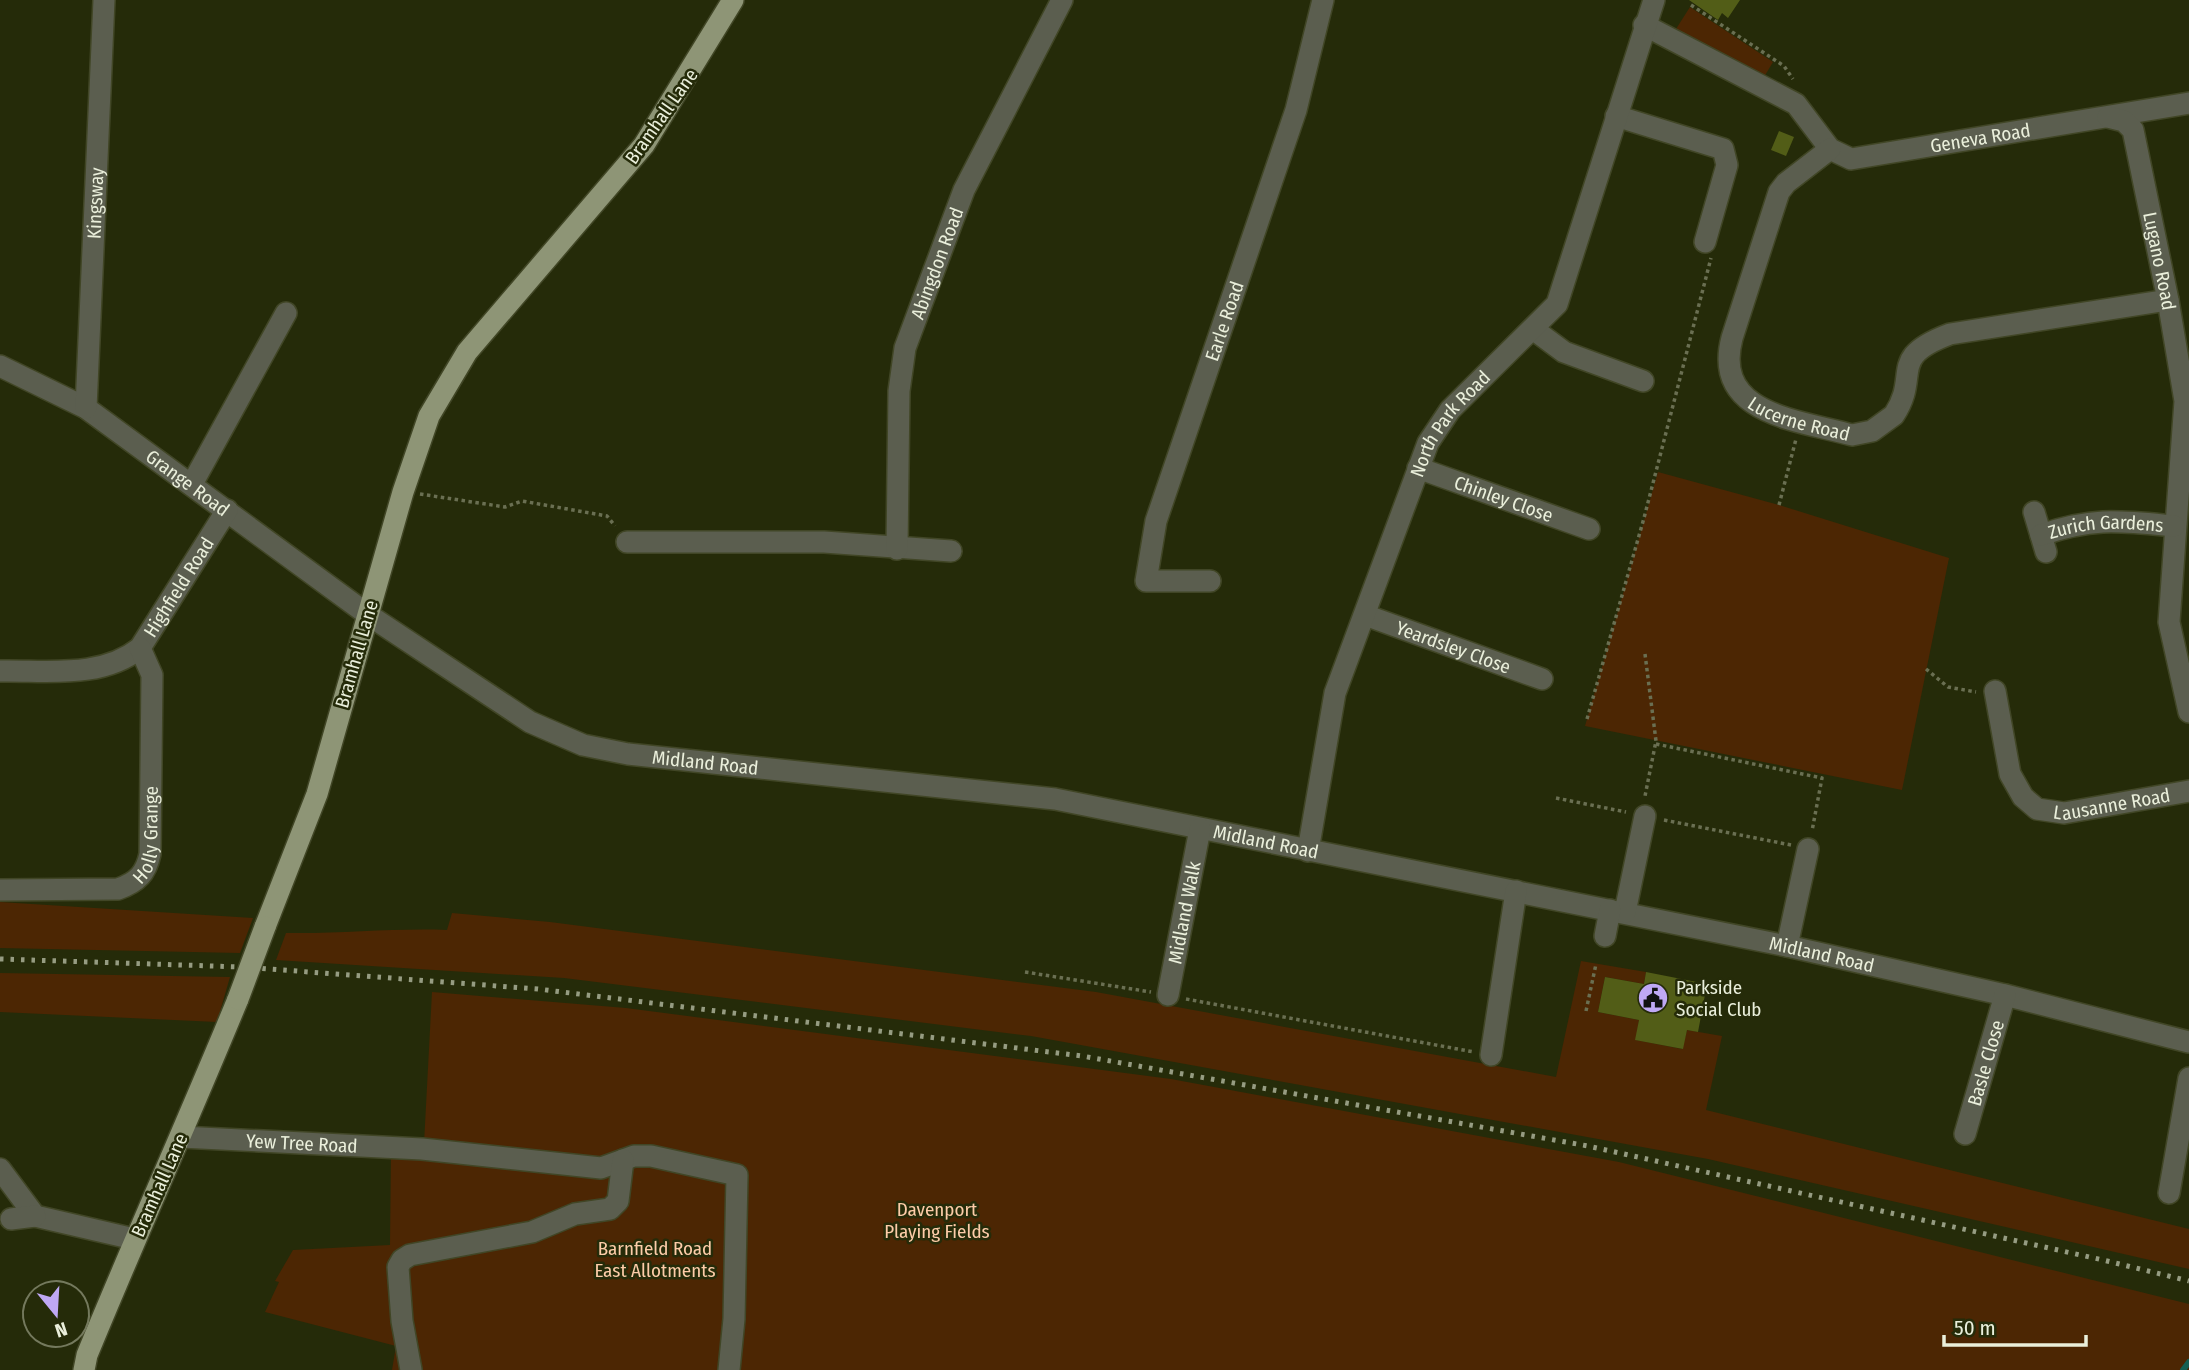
<svg xmlns="http://www.w3.org/2000/svg" width="2189" height="1370" font-family="'Fira Sans Condensed',sans-serif">
<rect width="100%" height="100%" fill="#252b09"/>
<!-- green -->
<g fill="#4c2603">
<polygon points="1690,7 1773,62 1764,77 1676,29"/>
<polygon points="1658,472 1779,505 1949,558 1902,790 1585,726"/>
<polygon points="0,902 253,918 240,953 0,948"/>
<path d="M452 913 550 922 1096 992 1556 1077 1581 961 1646 972 1644 984 1605 977 1598 1012 1639 1020 1636 1040 1682 1049 1687 1030 1722 1036 1706 1110 2189 1229V1269L1708 1159 1031 1036 564 978 276 960 286 933C340 934 393 928 447 930Z"/>
<polygon points="0,973 230,977 217,1022 0,1012"/>
<polygon points="432,992 626,1008 1171,1079 1619,1162 2189,1304 2189,1370 392,1370 396,1346 265,1312 279,1282 275,1281 293,1250 390,1245 391,1151 424,1144"/>
</g>
<g fill="none" stroke-linecap="round" stroke-linejoin="round">
<!-- stream -->
<polyline stroke="#145f52" stroke-width="6" points="2183,1370 2189,1362"/>
</g>
<!-- building -->
<g fill="#525d17">
<polygon points="1689,0 1740,0 1728,18 1722,13 1718,20"/>
<polygon points="1779,131 1794,137 1786,156 1771,150"/>
<polygon points="1646,972 1707,984 1698,1032 1687,1030 1683,1049 1635,1040 1639,1020 1598,1012 1605,977 1644,984"/>
</g>
<g fill="none" stroke-linecap="round" stroke-linejoin="round">
<!-- minor casing -->
<g stroke="#414626" stroke-width="24">
<g id="minor">
<path id="s1" d="M1644 25 1796 104 1830 149 1851 159 2189 103"/>
<polyline points="1616,116 1723,149 1727,165 1705,242"/>
<path id="s2" d="M2108 117 2124 121 2133 130 2168 300 2185 401 2169 622 2189 712"/>
<path id="s3" d="M1830 149 1786 183 1779 192 1732 338C1712 415 1799 420 1852 435L1872 431 1894 415C1921 374 1886 358 1950 334L2168 300"/>
<polyline points="1533,329 1564,352 1643,381"/>
<path id="s4" d="M0 366 86 408 367 614 530 722 583 745 628 754 1055 799 1787 946 2005 995 2189 1042"/>
<path id="s5" d="M86 408 104 0"/>
<path id="s6" d="M1418 468 1589 529"/>
<polyline points="192,484 286,313"/>
<polyline points="2034,512 2046,552"/>
<path id="s7" d="M2041 535C2093 517 2120 521 2174 526"/>
<polyline points="627,542 824,542 951,551"/>
<path id="s8" d="M897 549 899 391 905 348 964 190 1062 0"/>
<path id="s9" d="M1210 581H1146L1156 521 1296 110 1323 0"/>
<path id="s10" d="M1365 615 1542 679"/>
<path id="s11" d="M0 671C48 670 101 679 140 648L227 510"/>
<path id="s12" d="M1995 691 2010 774 2023 797 2037 809 2064 813 2189 791"/>
<path id="s13" d="M1308 851 1335 693 1428 443 1450 410 1557 304 1654 0"/>
<path id="s14" d="M0 890 118 889C138 882 146 873 150 854L152 675 140 648"/>
<polyline points="1625,912 1645,816"/>
<polyline points="1605,936 1610,910"/>
<polyline points="1787,946 1808,849"/>
<path id="s15" d="M1168 995 1200 829"/>
<polyline points="1491,1055 1516,891"/>
<path id="s16" d="M1965 1134 2005 995"/>
<path id="s17" d="M181 1137 422 1149 601 1168 634 1156H651L737 1175 734 1319 729 1370"/>
<polyline points="0,1169 35,1216 134,1239"/>
<polyline points="2169,1193 2189,1078"/>
<polyline points="11,1219 35,1216"/>
<polyline points="411,1370 402,1321 398,1267 402,1260 410,1255 532,1232 575,1214 610,1209 618,1201 623,1160"/>
</g>
</g>
<!-- major casing -->
<g stroke="#414626" stroke-width="24">
<g id="major">
<polyline points="265,927 317,794 403,492 429,416 467,352 644,145 733,0"/>
<path d="M84 1370 87 1355C136 1236 189 1118 238 999"/>
</g>
</g>
<!-- path -->
<g stroke="#6a6f52" stroke-width="3.5" stroke-dasharray="3.5 3.5" stroke-linecap="butt">
<polyline points="1691,5 1784,66 1793,79"/>
<polyline points="420,494 505,507 522,501 607,516 615,526"/>
<polyline points="1779,505 1796,439"/>
<polyline points="1645,654 1656,741 1645,796"/>
<polyline points="1926,669 1948,687 1976,692"/>
<polyline points="1587,719 1644,518 1711,258"/>
<polyline points="1656,744 1822,778 1812,831"/>
<polyline points="1556,798 1626,812"/>
<polyline points="1664,820 1791,845"/>
<polyline points="1025,972 1151,992"/>
<polyline points="1186,999 1474,1052"/>
<polyline points="1586,1011 1596,964"/>
</g>
<!-- minor -->
<use href="#minor" stroke="#5b5e4f" stroke-width="21"/>
<!-- major -->
<use href="#major" stroke="#8e9576" stroke-width="21"/>
<!-- rail -->
<polyline stroke="#969c82" stroke-width="5" stroke-dasharray="3.5 7" stroke-linecap="butt" points="0,959 242,967 538,989 1082,1056 1588,1146 2103,1260 2189,1281"/>
<!-- major-bridge casing -->
<g stroke="#414626" stroke-width="24" stroke-linecap="butt">
<polyline id="major-bridge" points="238,999 265,927"/>
</g>
<!-- major-bridge -->
<use href="#major-bridge" stroke="#8e9576" stroke-width="21"/>
</g>
<!-- icons -->
<defs>
<g id="civic-disc" transform="scale(1.575)"><circle r="9.5" fill="#bfa8f4" stroke="#252b09"/><path d="M-.6-6.5H3V-4.5H.6V-3L4-1V1h2V6H-6V1h2V-1L-.6-3ZM-1.2 2.5V6h2.4V2.5Z" fill="#111"/></g>
</defs>
<g fill-rule="evenodd">
<use href="#civic-disc" x="1653" y="998"/>
</g>
<g text-anchor="middle" stroke-width="5" stroke-linejoin="round" paint-order="stroke">
<!-- street labels -->
<g font-size="19" fill="#eaefdb" stroke="#252b09">
<text transform="translate(661 116) rotate(-55)" y="7">Bramhall Lane</text>
<text dy="7" stroke="none"><textPath href="#s1" startOffset="382">Geneva Road</textPath></text>
<text dy="7" stroke="none"><textPath href="#s5" startOffset="205">Kingsway</textPath></text>
<text dy="7" stroke="none"><textPath href="#s2" startOffset="163">Lugano Road</textPath></text>
<text dy="7" stroke="none"><textPath href="#s8" startOffset="292">Abingdon Road</textPath></text>
<text dy="7" stroke="none"><textPath href="#s9" startOffset="336">Earle Road</textPath></text>
<text dy="7" stroke="none"><textPath href="#s3" startOffset="343">Lucerne Road</textPath></text>
<text dy="7" stroke="none"><textPath href="#s13" startOffset="455">North Park Road</textPath></text>
<text dy="7" stroke="none"><textPath href="#s4" startOffset="222">Grange Road</textPath></text>
<text dy="7" stroke="none"><textPath href="#s6" startOffset="91">Chinley Close</textPath></text>
<text dy="7" stroke="none"><textPath href="#s7" startOffset="66">Zurich Gardens</textPath></text>
<text dy="7" stroke="none"><textPath href="#s11" startOffset="217">Highfield Road</textPath></text>
<text dy="7" stroke="none"><textPath href="#s10" startOffset="94">Yeardsley Close</textPath></text>
<text transform="translate(356 654) rotate(-74)" y="7">Bramhall Lane</text>
<text dy="7" stroke="none"><textPath href="#s4" startOffset="821">Midland Road</textPath></text>
<text dy="7" stroke="none"><textPath href="#s12" startOffset="205">Lausanne Road</textPath></text>
<text dy="7" stroke="none"><textPath href="#s14" startOffset="187">Holly Grange</textPath></text>
<text dy="7" stroke="none"><textPath href="#s4" startOffset="1388">Midland Road</textPath></text>
<text dy="7" stroke="none"><textPath href="#s15" startOffset="84">Midland Walk</textPath></text>
<text dy="7" stroke="none"><textPath href="#s4" startOffset="1955">Midland Road</textPath></text>
<text dy="7" stroke="none"><textPath href="#s16" startOffset="74">Basle Close</textPath></text>
<text dy="7" stroke="none"><textPath href="#s17" startOffset="121">Yew Tree Road</textPath></text>
<text transform="translate(159 1185) rotate(-66)" y="7">Bramhall Lane</text>
</g>
<!-- poi labels -->
<g font-size="19" fill="#eaefdb" stroke="#252b09" text-anchor="start">
<text x="1676" y="994">Parkside<tspan x="1676" dy="22">Social Club</tspan></text>
</g>
<!-- park labels -->
<g font-size="19" fill="#fdcca8" stroke="#252b09">
<text x="937" y="1216">Davenport<tspan x="937" dy="22">Playing Fields</tspan></text>
<text x="655" y="1255">Barnfield Road<tspan x="655" dy="22">East Allotments</tspan></text>
</g>
</g>
<!-- north arrow -->
<g transform="translate(56 1314) rotate(162)"><circle r="33" fill="#252b09" stroke="#74795d" stroke-width="2"/>
<path d="M0-5L12 26L0 18L-12 26Z" fill="#bfa8f4"/>
<text y="-10" font-size="19" font-weight="bold" text-anchor="middle" fill="#eaefdb">N</text>
</g>
<!-- scale -->
<path d="M1944 1335v10h142v-10" fill="none" stroke="#eaefdb" stroke-width="3.5"/>
<text x="1954" y="1335" font-size="21" fill="#eaefdb" stroke="#252b09" stroke-width="5" paint-order="stroke">50 m</text>
</svg>
